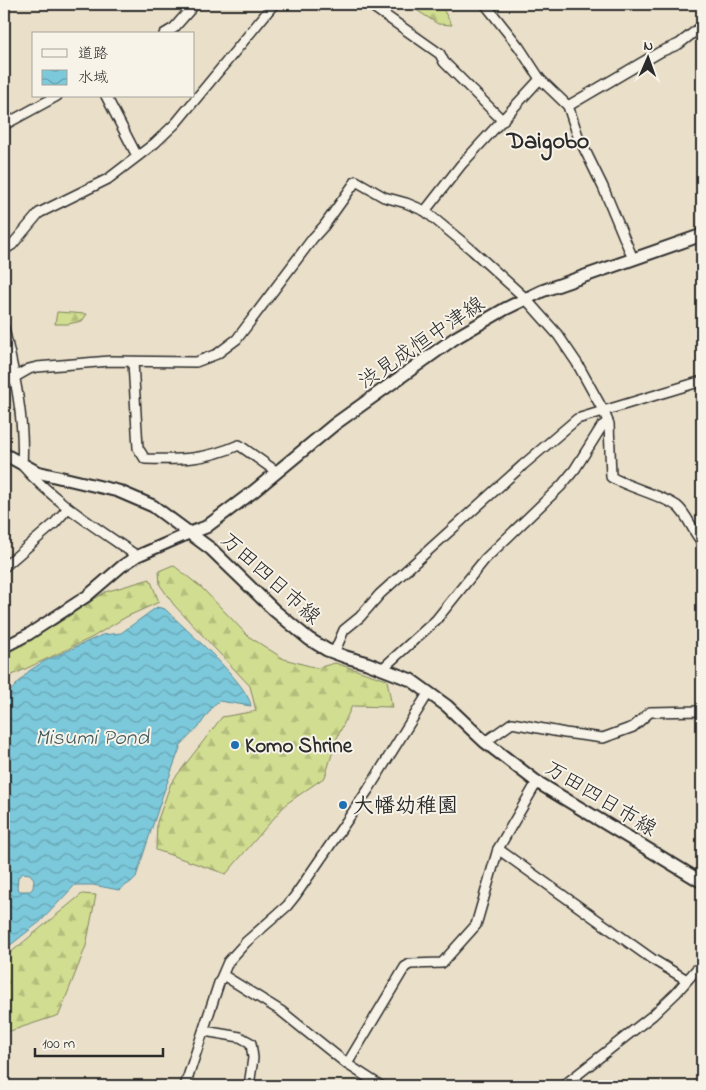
<svg xmlns="http://www.w3.org/2000/svg" width="706" height="1090" font-family="'Indie Flower','Klee One',sans-serif">
<defs>
<pattern id="forest-firs" width="22" height="20" patternUnits="userSpaceOnUse" patternTransform="scale(1.25)"><rect width="22" height="20" fill="#d1dd90"/><path d="M5 1l3.5 6h-7zM16 11l3.5 6h-7z" fill="#b4be7c"/></pattern>
<pattern id="water-waves" width="16" height="10" patternUnits="userSpaceOnUse" patternTransform="scale(1.25)"><rect width="16" height="10" fill="#7cc9db"/><path d="M0 5q4-4 8 0t8 0" fill="none" stroke="#66a3b2"/></pattern>
</defs>
<rect width="100%" height="100%" fill="#eadfc9"/>
<filter id="ink" filterUnits="userSpaceOnUse"><feTurbulence type="fractalNoise" baseFrequency=".02" numOctaves="2"/><feDisplacementMap in="SourceGraphic" scale="10" xChannelSelector="R" yChannelSelector="G"/><feConvolveMatrix kernelMatrix="1 2 1 2 8 2 1 2 1" color-interpolation-filters="sRGB"/></filter>
<g filter="url(#ink)">
<!-- forest -->
<g fill="url(#forest-firs)" stroke="#7e845e">
<polygon points="412,4 440,4 452,25 438,24 418,11"/>
<polygon points="57,312 87,314 82,321 68,324 55,324"/>
<polygon points="173,565 202,588 248,636 284,659 317,668 335,663 387,680 392,707 352,706 337,738 325,777 286,804 226,874 156,850 157,822 171,783 222,717 256,711 250,686 174,605 160,585 159,571"/>
<polygon points="150,579 159,602 126,617 91,638 4,679 4,654 57,624 105,592"/>
<polygon points="82,894 96,895 86,946 59,1015 4,1033 4,958"/>
</g>
<!-- water -->
<path fill="url(#water-waves)" stroke="#5c8a95" fill-rule="evenodd" d="M157 607 165 609C184 628 248 683 251 706L219 701 214 705 200 725 181 745 162 797 136 877 131 882 119 890 93 885H75L41 921 4 950V698L29 671 43 662 102 635 121 633ZM23 873 30 874 34 879 33 888 30 891H20L17 888 18 877Z"/>
<g fill="none" stroke-linecap="round" stroke-linejoin="round">
<!-- minor casing -->
<g stroke="#2b2b2b" stroke-width="12">
<g id="minor">
<polyline points="369,4 440,54 444,62 503,121"/>
<polyline points="485,4 519,47 540,79 568,106 578,136 603,187 633,259"/>
<polyline points="164,34 174,28 195,4"/>
<polyline points="106,96 137,156"/>
<polyline points="568,106 660,52 679,44 702,26"/>
<polyline points="4,125 57,96"/>
<polyline points="425,211 461,165 540,79"/>
<polyline points="4,250 12,245 39,213 108,179 155,143 176,123 274,4"/>
<path d="M4 328C14 372 25 419 22 465 54 502 97 528 137 556"/>
<path d="M133 362 138 448 145 459C182 460 204 460 239 445L277 472"/>
<path d="M4 382 8 381 29 369 37 367 110 361 196 362 217 354 237 339 313 238 324 226 356 181 384 197 406 203 425 211 472 250 525 298 558 335 577 363 604 412 609 424 611 477C630 488 661 495 677 506 688 515 692 531 702 542"/>
<polyline points="4,567 54,524 68,508"/>
<polyline points="334,653 344,630 360,617 380,594 523,465 577,419 702,381"/>
<polyline points="383,668 436,620 485,559 561,486 575,469 602,426 608,422"/>
<polyline points="485,742 512,723 565,733 603,738 633,727 650,712 702,711"/>
<polyline points="498,849 652,959 687,980"/>
<polyline points="223,975 281,1011 347,1064 381,1086"/>
<polyline points="204,1031 240,1037 251,1043 253,1058 249,1086"/>
<polyline points="347,1064 405,967 410,964 442,963 476,925 498,849 537,782"/>
<polyline points="185,1086 219,983 228,962 246,942 287,906 295,896 368,790 429,692"/>
<polyline points="563,1086 653,1015 676,993 696,970 702,966"/>
</g>
</g>
<!-- tertiary casing -->
<g stroke="#2b2b2b" stroke-width="14">
<polyline id="tertiary" points="4,647 29,634 87,596 122,566 137,556 190,533"/>
</g>
<!-- secondary casing -->
<g stroke="#2b2b2b" stroke-width="15">
<g id="secondary">
<polyline points="4,454 37,472 118,491 153,506 211,549 275,611 309,639 327,650 346,657 367,663 411,680 447,706 485,742 537,782 702,882"/>
<polyline points="190,533 206,527 254,491 335,424 455,338 505,309 542,291 702,235"/>
</g>
</g>
<!-- minor -->
<use href="#minor" stroke="#f7f3e8" stroke-width="9"/>
<!-- tertiary -->
<use href="#tertiary" stroke="#f7f3e8" stroke-width="10"/>
<!-- secondary -->
<use href="#secondary" stroke="#f7f3e8" stroke-width="11"/>
</g>
</g>
<!-- markers -->
<g fill="#1f6fb2" stroke="#f7f3e8" stroke-width="2">
<circle cx="235" cy="745" r="5"/>
<circle cx="343" cy="805" r="5"/>
</g>
<g text-anchor="middle" stroke-width="4" stroke-linejoin="round" paint-order="stroke">
<!-- street labels -->
<g font-size="21" fill="#2b2b2b" stroke="#f7f3e8">
<text transform="translate(421 342) rotate(-34)" y="7">渋見成恒中津線</text>
<text transform="translate(271 578) rotate(42)" y="7">万田四日市線</text>
<text transform="translate(601 798) rotate(31)" y="7">万田四日市線</text>
</g>
<!-- poi labels -->
<g font-size="21" font-weight="bold" fill="#2b2b2b" stroke="#f7f3e8" text-anchor="start">
<text x="245" y="752">Komo Shrine</text>
<text x="353" y="812">大幡幼稚園</text>
</g>
<!-- water labels -->
<g font-size="22" font-style="italic" fill="#435a60" stroke="#f7f3e8">
<text x="92" y="744">Misumi Pond</text>
</g>
<!-- quarter labels -->
<g font-size="24" font-weight="bold" fill="#2b2b2b" stroke="#f7f3e8">
<text x="548" y="148">Daigobo</text>
</g>
</g>
<!-- margin -->
<rect width="706" height="1090" fill="none" stroke="#f7f3e8" stroke-width="20"/>
<rect x="10" y="10" width="686" height="1070" fill="none" stroke="#2b2b2b" stroke-width="2" filter="url(#ink)"/>
<!-- legend -->
<rect x="32" y="32" width="162" height="65" fill="#f7f3e8" stroke="#a5a39c"/>
<rect x="42" y="49" width="25" height="8" fill="#f7f3e8" stroke="#a5a39c"/>
<text x="78" y="58" font-size="15" fill="#2b2b2b">道路</text>
<rect x="42" y="70" width="25" height="15" fill="url(#water-waves)" stroke="#a5a39c"/>
<text x="78" y="82" font-size="15" fill="#2b2b2b">水域</text>
<!-- north arrow -->
<g transform="translate(648 58) rotate(2)" stroke="#f7f3e8" stroke-width="4" paint-order="stroke">
<path d="M0-4L9 19L0 12L-9 19Z" fill="#2b2b2b"/>
<text y="-8" font-size="14" font-weight="bold" text-anchor="middle" fill="#2b2b2b">N</text>
</g>
<!-- scale -->
<path d="M35 1048v8h128v-8" fill="none" stroke="#2b2b2b" stroke-width="2.5"/>
<text x="42" y="1048" font-size="15" fill="#2b2b2b" stroke="#f7f3e8" stroke-width="4" paint-order="stroke">100 m</text>
</svg>
